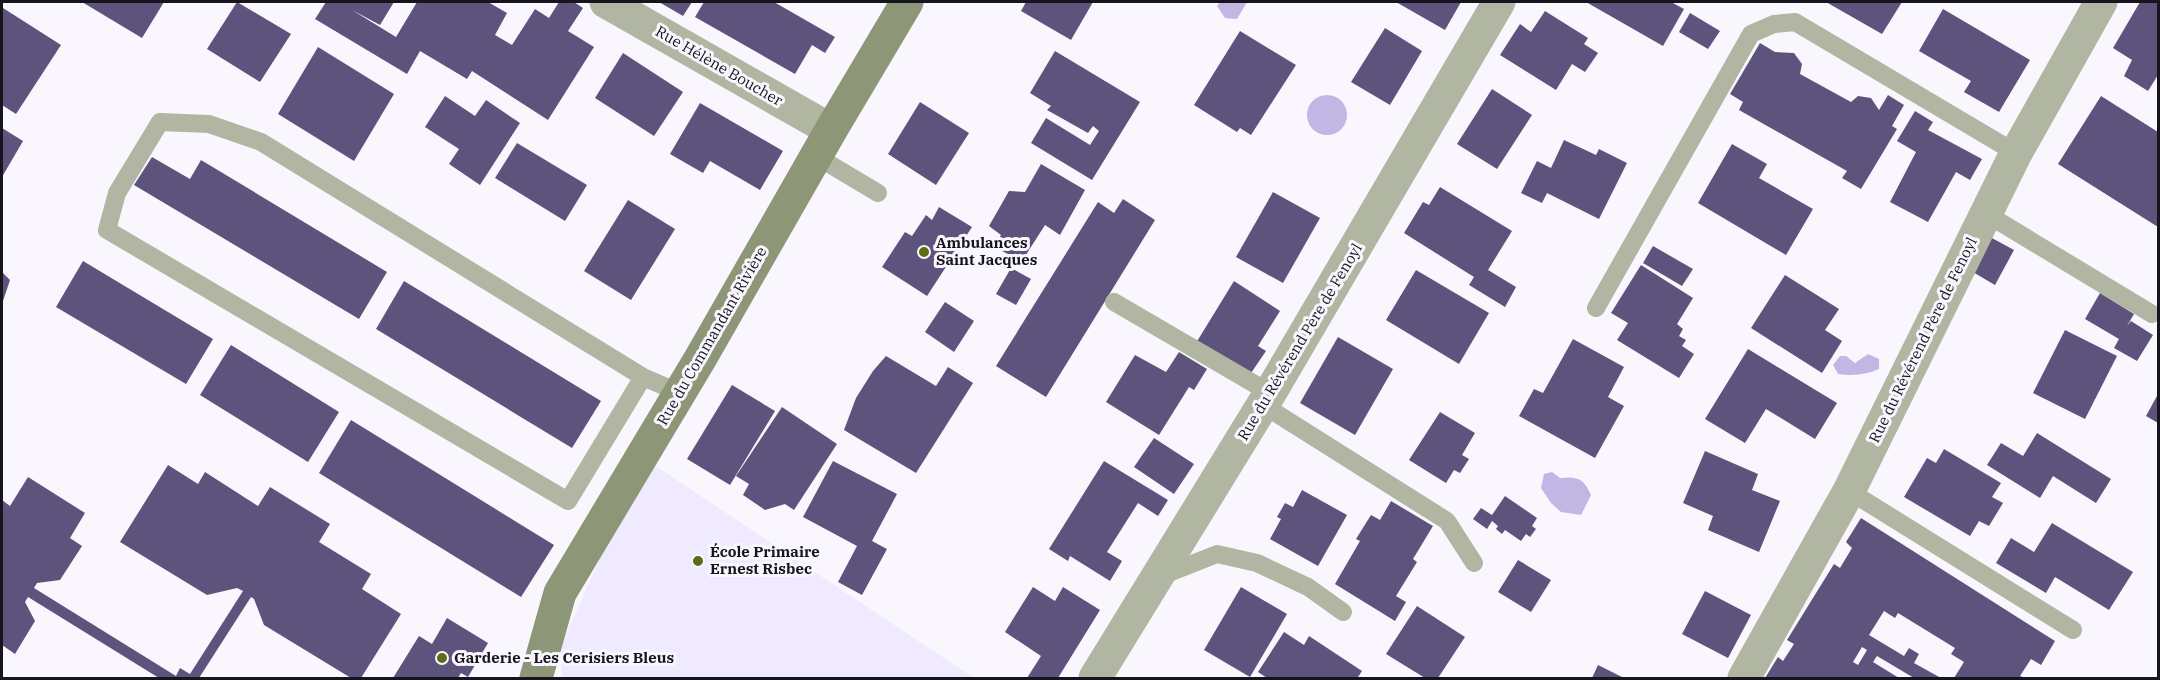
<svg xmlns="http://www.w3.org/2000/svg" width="2160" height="680" font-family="'IBM Plex Serif',serif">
<rect width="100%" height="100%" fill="#f9f7fd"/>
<!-- built -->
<polygon fill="#efeaff" points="651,463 974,678 562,678 561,646 610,536"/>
<!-- forest -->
<g fill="#c2b6e5">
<polygon points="1220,2 1247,2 1237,19 1225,18 1217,6"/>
<circle cx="1327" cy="115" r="20"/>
<path d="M1868 354 1879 359V369C1865 375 1853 376 1838 374L1833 365 1840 356H1846L1855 363Z"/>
<path d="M1552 472 1560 478C1578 476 1584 479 1591 495L1581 515 1561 512 1551 503 1541 488 1544 474Z"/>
</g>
<!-- building -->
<g fill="#5e537c" fill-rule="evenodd">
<polygon points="82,2 164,2 142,38"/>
<polygon points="237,2 291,34 260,82 207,49"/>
<polygon points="326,2 394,2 380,25 352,10 396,37 417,2 488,2 507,13 495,35 512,45 535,9 549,18 559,2 574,2 583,8 568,31 594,47 548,120 472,71 467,79 420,51 407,74 315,19"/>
<polygon points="659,2 692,2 683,16"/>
<polygon points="704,2 774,2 835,37 825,53 812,45 795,74 695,17"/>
<polygon points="1026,2 1093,2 1071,40 1021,11"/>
<polygon points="1396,2 1461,2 1445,30"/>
<polygon points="1586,2 1671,2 1684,9 1663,46"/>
<polygon points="1826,2 1902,2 1882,34"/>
<polygon points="2140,2 2158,2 2158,75 2148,91 2124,76 2132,60 2113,48"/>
<polygon points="3,8 61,45 16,114 2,105 2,10"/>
<polygon points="1943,9 2030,60 1999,112 1964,92 1971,81 1919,51"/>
<polygon points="1545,11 1588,38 1584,44 1598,53 1585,72 1572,64 1556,90 1500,55 1520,24 1531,32"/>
<polygon points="1690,13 1720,31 1708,49 1679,32"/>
<polygon points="1385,28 1422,51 1390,105 1351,82"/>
<polygon points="1240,31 1296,65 1251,135 1240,128 1237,132 1194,105"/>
<polygon points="1760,43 1775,52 1794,53 1802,64 1800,74 1851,102 1858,96 1871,98 1879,110 1888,95 1904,105 1892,126 1897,129 1861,189 1842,178 1847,171 1739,110 1743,102 1730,94"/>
<polygon points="318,47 394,94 354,161 278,114"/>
<polygon points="1055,51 1140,102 1092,180 1031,143 1046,118 1090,145 1099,131 1093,126 1088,133 1047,110 1051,106 1030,93"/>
<polygon points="623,53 683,92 654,136 595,98"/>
<polygon points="1492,89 1532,115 1497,169 1457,144"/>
<polygon points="445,96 475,116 486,100 520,123 480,185 449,164 459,149 425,127"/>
<polygon points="2101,96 2158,132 2158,227 2058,164"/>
<polygon points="920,102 969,133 936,185 888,154"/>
<polygon points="700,103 783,151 760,190 710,161 703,173 670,154"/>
<polygon points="1915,111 1933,122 1928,130 1982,159 1970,180 1956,172 1928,222 1890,202 1916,152 1897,141"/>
<polygon points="2,128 23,141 2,177"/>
<polygon points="1564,140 1596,155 1599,149 1627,163 1599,219 1547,193 1542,203 1521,193 1537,161 1551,168"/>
<polygon points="517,143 587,185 565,221 495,178"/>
<polygon points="1732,144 1767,164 1759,178 1813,209 1786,255 1698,203"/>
<polygon points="152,157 190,179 201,160 387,272 359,319 134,185"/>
<polygon points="1041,164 1085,190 1060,235 1045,225 1022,261 994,247 1001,235 989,226 1009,191 1025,192"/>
<polygon points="1440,187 1512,231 1488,270 1516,287 1505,307 1469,285 1474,277 1404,233 1423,202 1429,205"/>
<polygon points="1273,192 1320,218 1283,283 1236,257"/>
<polygon points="1123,199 1155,220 1046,397 996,366 1098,202 1114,213"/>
<polygon points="628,200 675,229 631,300 584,271"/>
<polygon points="939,207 972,227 927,296 882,267 905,232 912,236 926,215 932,220"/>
<polygon points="1990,237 2014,250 1995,285 1971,271"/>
<polygon points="1653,246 1693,269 1682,286 1643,263"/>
<polygon points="83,261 213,339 186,384 56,307"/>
<polygon points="1641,265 1693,298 1677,324 1683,329 1679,336 1686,340 1682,346 1694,354 1679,378 1617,340 1628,323 1611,313"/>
<polygon points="1011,268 1031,279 1016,305 996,294"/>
<polygon points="1416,270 1489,313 1459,364 1386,320"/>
<polygon points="2,272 10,280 2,304"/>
<polygon points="1785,275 1839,309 1825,330 1842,341 1822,373 1751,328"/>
<polygon points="404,281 601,401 572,448 376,329"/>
<polygon points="1234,281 1280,311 1258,346 1266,351 1249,376 1196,343"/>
<polygon points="2100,293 2134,314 2127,326 2131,321 2153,335 2137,361 2114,348 2119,339 2085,319"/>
<polygon points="945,302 974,321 954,352 925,332"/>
<polygon points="2065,330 2117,356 2085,419 2033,393"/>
<polygon points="1338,337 1393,369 1355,435 1300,403"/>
<polygon points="1573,339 1624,367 1608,397 1624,406 1595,458 1519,416 1534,389 1543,393"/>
<polygon points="231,345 339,412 308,462 200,395"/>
<polygon points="1748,349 1837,403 1815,439 1766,409 1745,443 1705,419"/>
<polygon points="1179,352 1207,369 1194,390 1189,387 1159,435 1106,402 1135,355 1166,372"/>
<polygon points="886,356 936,386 948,367 973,383 916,473 844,430 856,398 873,371"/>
<polygon points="732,385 775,411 730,485 687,459"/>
<polygon points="2158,394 2158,423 2146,416"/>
<polygon points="782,407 837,444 794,510 785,504 765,510 743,495 749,484 736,476"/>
<polygon points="1440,412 1475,433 1462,455 1469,459 1460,473 1454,470 1446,483 1409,460"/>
<polygon points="351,420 554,545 521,597 319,473"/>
<polygon points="2037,433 2111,479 2096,503 2053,476 2040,498 1987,465 2001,443 2023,456"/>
<polygon points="1154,438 1194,464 1174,494 1134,467"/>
<polygon points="1944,449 2001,483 1992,497 2003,503 1989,526 1979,521 1970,536 1904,497 1927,458 1936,463"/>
<polygon points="1705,451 1758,474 1752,490 1780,501 1759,552 1708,530 1713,516 1683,503"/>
<polygon points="833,461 897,494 872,541 887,549 862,595 838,582 857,546 803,517"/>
<polygon points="1104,461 1168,500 1158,516 1138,503 1107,552 1122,561 1110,581 1070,556 1068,561 1049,549"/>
<polygon points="168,465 198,484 205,472 258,506 270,487 330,524 319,542 371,574 362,589 401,614 361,678 351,678 264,625 254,599 251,597 199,678 159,678 28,597 25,602 35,621 15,654 2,645 2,500 10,506 28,477 85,513 70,538 82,546 60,580 37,583 34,588 176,676 180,668 190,674 243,591 237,588 207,595 120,542"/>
<polygon points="1302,490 1347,515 1318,566 1270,539 1281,519 1277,517 1285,503 1293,507"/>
<polygon points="1505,496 1537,518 1532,526 1536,529 1530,537 1526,534 1521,541 1505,530 1502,534 1496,529 1498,526 1492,521 1487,529 1473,519 1481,508 1492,515"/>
<polygon points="1391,501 1433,526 1413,559 1417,562 1396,596 1406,602 1395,621 1335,584 1360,541 1356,539 1371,515 1380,520"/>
<path d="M1861 518 2055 641 2041 665 2031 659 2020 676 2025 678H1954L1964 662 1951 654 1955 648 1898 613 1895 618 1884 611 1869 635 1904 656 1909 648 1919 654 1914 663 1941 678H1914L1877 656 1873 662 1899 678H1765L1778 657 1783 661 1794 644 1787 640 1834 564 1840 568 1852 548 1846 542ZM1862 647 1867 650 1858 665 1853 662Z"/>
<polygon points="2052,523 2133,572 2109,610 2055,577 2046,593 1996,563 2011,538 2034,552"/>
<polygon points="1518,560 1551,580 1531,612 1498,592"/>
<polygon points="1033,587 1055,601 1063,587 1100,610 1058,678 1027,678 1041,656 1005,632"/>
<polygon points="1241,587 1287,614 1250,677 1204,650"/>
<polygon points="1705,591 1751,615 1728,658 1682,634"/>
<polygon points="1417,606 1465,637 1438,678 1425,678 1386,654"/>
<polygon points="447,618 488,643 468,677 461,673 458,678 393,678 419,636 432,644"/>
<polygon points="1284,632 1304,645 1309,636 1362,671 1358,677 1361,678 1267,678 1258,672"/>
<polygon points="1598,665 1624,678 1592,678"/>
</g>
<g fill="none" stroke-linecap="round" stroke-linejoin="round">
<!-- lane -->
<g stroke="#b0b6a1" stroke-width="18">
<polyline points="816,156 878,193"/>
<polyline points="1985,213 2152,314"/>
<polyline points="1114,302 1270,393"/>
<polyline points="1596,308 1751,34 1774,24 1795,22 2016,153"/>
<polyline points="643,377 568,501 107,230 117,193 160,122 209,124 261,142 643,377 680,393"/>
<polyline points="1263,405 1447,521 1474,563"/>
<polyline points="1849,491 2073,630"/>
<polyline points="1159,577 1217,554 1257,563 1308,587 1343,612"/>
</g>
<!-- street -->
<g stroke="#b0b6a1" stroke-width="33">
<polyline points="606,2 831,130"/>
<polyline points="1095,678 1270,393 1499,2"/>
<polyline points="1744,678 1849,491 2016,153 2101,2"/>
</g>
<!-- secondary -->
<polyline stroke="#8d9677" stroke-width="33" points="536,678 560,593 700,359 831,130 907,2"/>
</g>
<!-- markers -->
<g fill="#5c6d19" stroke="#f9f7fd" stroke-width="2">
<circle cx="924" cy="252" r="6"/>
<circle cx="698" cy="561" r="6"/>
<circle cx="442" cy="658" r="6"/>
</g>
<g text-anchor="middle" stroke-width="6" stroke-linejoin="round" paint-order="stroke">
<!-- street labels -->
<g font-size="15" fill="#16141d" stroke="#f9f7fd">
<text transform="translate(719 66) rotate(30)" y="5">Rue Hélène Boucher</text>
<text transform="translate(712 336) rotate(-60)" y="5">Rue du Commandant Rivière</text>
<text transform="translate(1923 340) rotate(-64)" y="5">Rue du Révérend Père de Fenoyl</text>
<text transform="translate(1300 342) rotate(-59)" y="5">Rue du Révérend Père de Fenoyl</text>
</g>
<!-- poi labels -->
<g font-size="15" font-weight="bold" fill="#16141d" stroke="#f9f7fd" text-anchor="start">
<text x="936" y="248">Ambulances<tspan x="936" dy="17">Saint Jacques</tspan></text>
<text x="710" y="557">École Primaire<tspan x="710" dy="17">Ernest Risbec</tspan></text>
<text x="454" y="663">Garderie - Les Cerisiers Bleus</text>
</g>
</g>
<!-- border -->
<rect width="2160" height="680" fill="none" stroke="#16141d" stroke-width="6"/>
</svg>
